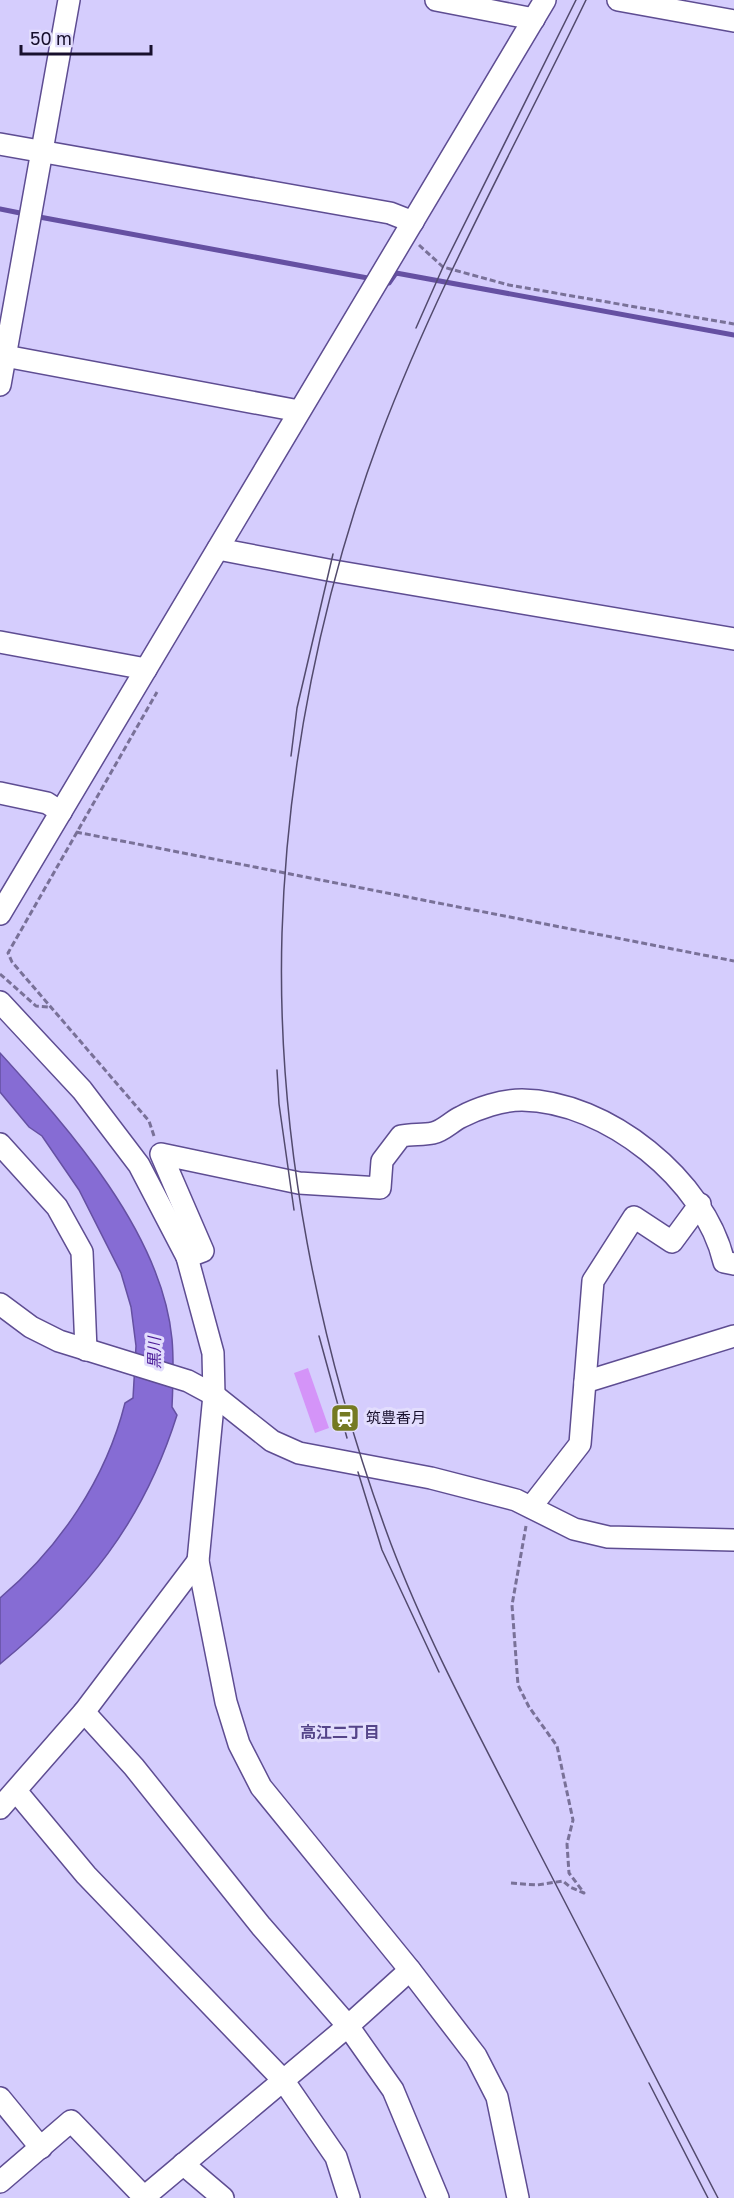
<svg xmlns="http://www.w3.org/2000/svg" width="734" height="2198" font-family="'Golos Text','Noto Sans JP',sans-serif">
<rect width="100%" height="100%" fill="#d5cdfd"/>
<!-- water -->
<path fill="#866cd4" stroke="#6550a2" stroke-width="1.5" d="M0 1053C69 1129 162 1233 172 1339 174 1361 173 1385 172 1407L177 1415C143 1523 86 1593 0 1664V1598C60 1547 106 1479 125 1403L133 1398 136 1346 131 1307 121 1273 79 1190 42 1136 29 1127 0 1092Z"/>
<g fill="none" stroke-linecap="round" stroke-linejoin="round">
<!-- stream -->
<g stroke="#6550a2" stroke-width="5">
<polyline points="0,209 25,214"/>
<polyline points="34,216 373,279"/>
<polyline points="382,281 389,283 396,273 734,335"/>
</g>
</g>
<!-- building -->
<polygon fill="#d494f8" points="308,1368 329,1428 315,1433 294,1373"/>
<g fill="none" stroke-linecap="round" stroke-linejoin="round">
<!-- minor casing -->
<g stroke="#5e4d92" stroke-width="24">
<g id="minor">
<polyline points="436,0 534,19"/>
<polyline points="618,0 734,21"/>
<polyline points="0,144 390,213 413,222"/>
<polyline points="0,355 299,411"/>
<polyline points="0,385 69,0"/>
<polyline points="218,549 328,570 734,639"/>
<polyline points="0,642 146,669"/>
<polyline points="0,793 47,803 61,812"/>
<polyline points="0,914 545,0"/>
<polyline points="0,1002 82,1090 139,1165 187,1257 213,1353 214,1395 198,1561 226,1702 239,1744 261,1787 410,1970 476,2056 497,2097 518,2198"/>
<polyline points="0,1144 57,1207 82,1252 86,1350"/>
<path d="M187 1257 203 1251 161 1154 299 1183 380 1188 382 1161 401 1136C412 1134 423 1135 433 1133 443 1131 452 1121 461 1117 478 1108 502 1100 522 1100 607 1101 705 1180 724 1262L734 1264"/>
<polyline points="0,1304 31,1327 59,1341 188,1381 214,1395 272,1441 299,1453 431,1478 516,1500 574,1529 608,1537 734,1540"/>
<polyline points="585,1382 734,1336"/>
<polyline points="531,1507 580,1444 593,1281 634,1217 672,1242 700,1204"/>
<polyline points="84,1712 134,1767 261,1926 348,2026 393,2090 438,2198"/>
<polyline points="16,1791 86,1875 283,2080 336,2157 349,2198"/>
<polyline points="0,1808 84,1712 198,1561"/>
<polyline points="0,2098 41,2148"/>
<polyline points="183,2164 223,2198"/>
<polyline points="0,2182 71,2121 144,2197"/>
<polyline points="143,2198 348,2026 410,1970"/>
</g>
</g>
<!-- path -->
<g stroke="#797198" stroke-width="3" stroke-dasharray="6 3" stroke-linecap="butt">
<polyline points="419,245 443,267 509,285 734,324"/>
<polyline points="76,832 734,961"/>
<polyline points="0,974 36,1006 49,1007"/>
<polyline points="154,1136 149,1121 12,962 8,953 157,692"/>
<polyline points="511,1883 537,1885 563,1881 570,1887 584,1893 569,1873 567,1844 573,1820 557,1746 529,1707 518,1685 512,1605 526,1526"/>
</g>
<!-- minor -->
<use href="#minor" stroke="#fff" stroke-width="21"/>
<!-- tram -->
<g stroke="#524a6d" stroke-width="1.5">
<path d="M586 0C516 145 437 286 380 437 322 593 287 766 282 933 276 1139 319 1351 391 1544 427 1639 477 1731 523 1821 588 1947 653 2072 718 2198"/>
<polyline points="416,328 443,267 576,0"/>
<polyline points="291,756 297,708 333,554"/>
<polyline points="277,1070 279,1104 294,1210"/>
<polyline points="319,1336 347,1438"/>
<polyline points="358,1472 382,1550 439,1672"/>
<polyline points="649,2083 708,2198"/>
</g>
</g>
<!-- icons -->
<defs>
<g id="station-square" transform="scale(1.5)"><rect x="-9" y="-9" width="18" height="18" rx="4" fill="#757a23" stroke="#e2ddfd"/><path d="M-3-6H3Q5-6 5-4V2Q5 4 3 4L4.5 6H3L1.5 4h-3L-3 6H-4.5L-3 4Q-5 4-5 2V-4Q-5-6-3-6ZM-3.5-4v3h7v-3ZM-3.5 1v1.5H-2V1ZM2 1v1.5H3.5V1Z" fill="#fff"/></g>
</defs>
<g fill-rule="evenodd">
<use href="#station-square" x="345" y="1418"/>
</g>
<g text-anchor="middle" stroke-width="6" stroke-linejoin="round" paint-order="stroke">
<!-- poi labels -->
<g font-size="15" fill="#18102d" stroke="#e2ddfd" text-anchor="start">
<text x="366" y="1423">筑豊香月</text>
</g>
<!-- water labels -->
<g font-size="16" font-style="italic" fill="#491996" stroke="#e2ddfd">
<text transform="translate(154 1353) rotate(-90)" y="6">黒川</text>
</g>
<!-- neighbourhood labels -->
<g font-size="16" font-weight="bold" fill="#554589" stroke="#e2ddfd">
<text x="340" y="1738">高江二丁目</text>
</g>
</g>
<!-- scale -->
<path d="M21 45v9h130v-9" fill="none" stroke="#18102d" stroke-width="3"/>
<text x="30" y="45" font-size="18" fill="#18102d" stroke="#e2ddfd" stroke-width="4.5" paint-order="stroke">50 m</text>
</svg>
